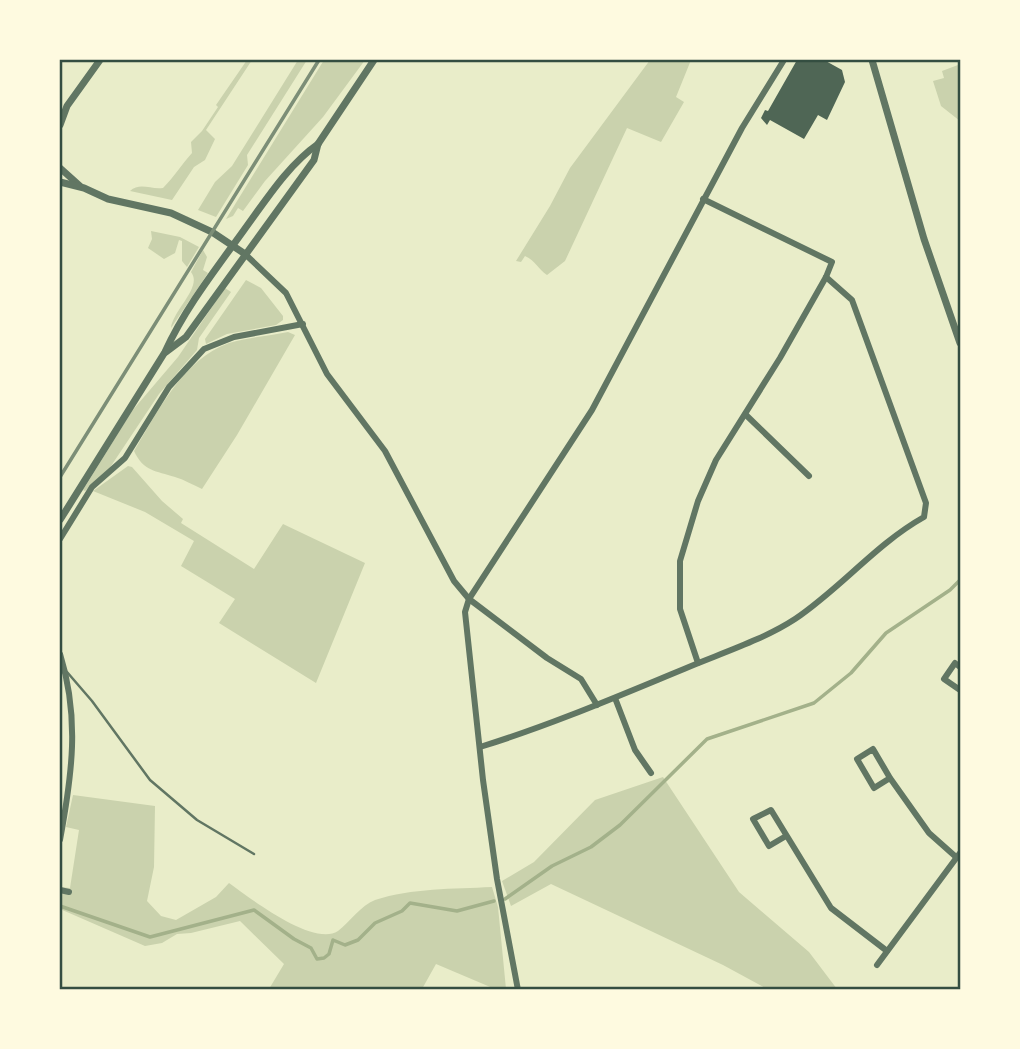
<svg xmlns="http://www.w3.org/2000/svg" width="1020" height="1049" font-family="Ubuntu,sans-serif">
<rect width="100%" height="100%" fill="#e9edc9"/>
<!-- green -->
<g fill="#cad2ad">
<path d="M247 60H252L206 130 215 139 205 160 194 167 172 200 130 191C140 182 151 190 163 188 174 177 182 164 192 153L191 142 202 131 218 107 216 105Z"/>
<polygon points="298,60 307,60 247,155 248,165 216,217 198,210 215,182 232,166"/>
<polygon points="324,60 365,60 323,117 265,181 243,211 238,208 233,216 226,219"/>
<path d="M650 60H691L676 97 684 102 661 142 627 128 565 261 547 275C538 269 536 261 525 256L521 262 516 261 550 206 570 168Z"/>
<polygon points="958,65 960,71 960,121 941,106 933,81 944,78 942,71"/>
<polygon points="151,231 180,237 199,247 187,267 182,261 182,241 179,240 175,253 164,259 148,248 152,239"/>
<path d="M203 250 207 257 203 270 208 273 171 328C173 310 203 287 191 272Z"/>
<polygon points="246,280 261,288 283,316 283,320 276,325 227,334 206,344 205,339"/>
<polygon points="225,288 231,292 199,338 197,350 159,394 109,469 85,491 83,490 132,411 178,357"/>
<path d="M288 332 295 335 237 435 202 489C193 485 185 480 175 477 156 471 143 471 134 451 157 413 183 359 229 343 248 337 269 336 288 332Z"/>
<polygon points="128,466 132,467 162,501 183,519 181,523 254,569 283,524 365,563 316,683 219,623 235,599 181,566 194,541 145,512 93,491"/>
<polygon points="663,777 739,892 809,952 837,989 767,989 723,965 551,884 511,906 502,881 534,862 595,800"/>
<path d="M73 795 155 806 154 867 147 901 161 916 176 920 216 897 229 883C250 898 313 947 338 931 350 922 361 905 375 900 412 888 453 889 492 887L498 907 506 989H495L436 964 422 989H269L284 964 240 921 191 933 177 934 162 943 145 946 60 909V887L70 888 79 830 66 827Z"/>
</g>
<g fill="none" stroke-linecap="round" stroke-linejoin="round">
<!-- stream -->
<g stroke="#a3b18a" stroke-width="3.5">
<polyline points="505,899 552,866 591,847 620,825 707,739 814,703 851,673 886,633 950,590 960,580"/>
<polyline points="60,906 150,937 254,910 294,939 311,948 317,959 324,958 329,954 333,940 345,945 358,940 375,923 402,911 410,903 457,911 494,901"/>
</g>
</g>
<!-- building -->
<polygon fill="#4f6655" points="797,60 824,60 842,70 845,82 827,120 818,115 804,139 770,120 767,125 761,118 765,110 768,111"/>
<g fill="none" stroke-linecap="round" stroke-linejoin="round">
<!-- service -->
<polyline stroke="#617663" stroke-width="2.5" points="67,672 92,701 150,780 197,820 254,854"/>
<!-- minor -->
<g stroke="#617663" stroke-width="6">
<polyline points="245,254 286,293 327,374 385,451 454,581 469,599 547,658 581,679 597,705"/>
<polyline points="746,415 809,476"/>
<polyline points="60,539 92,487 125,458 169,387 204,349 234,337 303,324"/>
<path d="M60 654C80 718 72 775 60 840"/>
<polyline points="698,663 680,609 680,561 698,501 716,460 780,358 826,277 832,262 703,199"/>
<polyline points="960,667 955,663 944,679 960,690"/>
<polyline points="615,698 635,750 651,773"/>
<path d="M480 747C551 725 616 697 684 669 719 654 763 640 795 619 841 588 876 544 924 517L926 503 852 300 826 277"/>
<polyline points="890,778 874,788 857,759 873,749 890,778 929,833 956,857"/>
<polyline points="786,836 769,846 753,819 771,810 831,908 887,951"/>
<polyline points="60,890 69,892"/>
<polyline points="877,965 960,853"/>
<polyline points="518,990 497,879 483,780 465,612 469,599 592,410 742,128 784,60"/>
</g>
<!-- tertiary -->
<g stroke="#617663" stroke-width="7">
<polyline points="872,60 924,239 960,343"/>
<polyline points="60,125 67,106 100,60"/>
<polyline points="60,168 80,186"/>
<polyline points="60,182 84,188 108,199 171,213 212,232 245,254"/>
<polyline points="166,352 186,337 314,160 318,144 374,60"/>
<path d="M60 520 165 352C185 308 216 269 244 230 266 200 288 165 318 144"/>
</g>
<!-- rail -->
<polyline stroke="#7c8e77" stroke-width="3.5" points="60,477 319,60"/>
</g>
<!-- border -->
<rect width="1020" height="1049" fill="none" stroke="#fefae0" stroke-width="122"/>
<rect x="61" y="61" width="898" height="927" fill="none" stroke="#344e41" stroke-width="2.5"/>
</svg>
